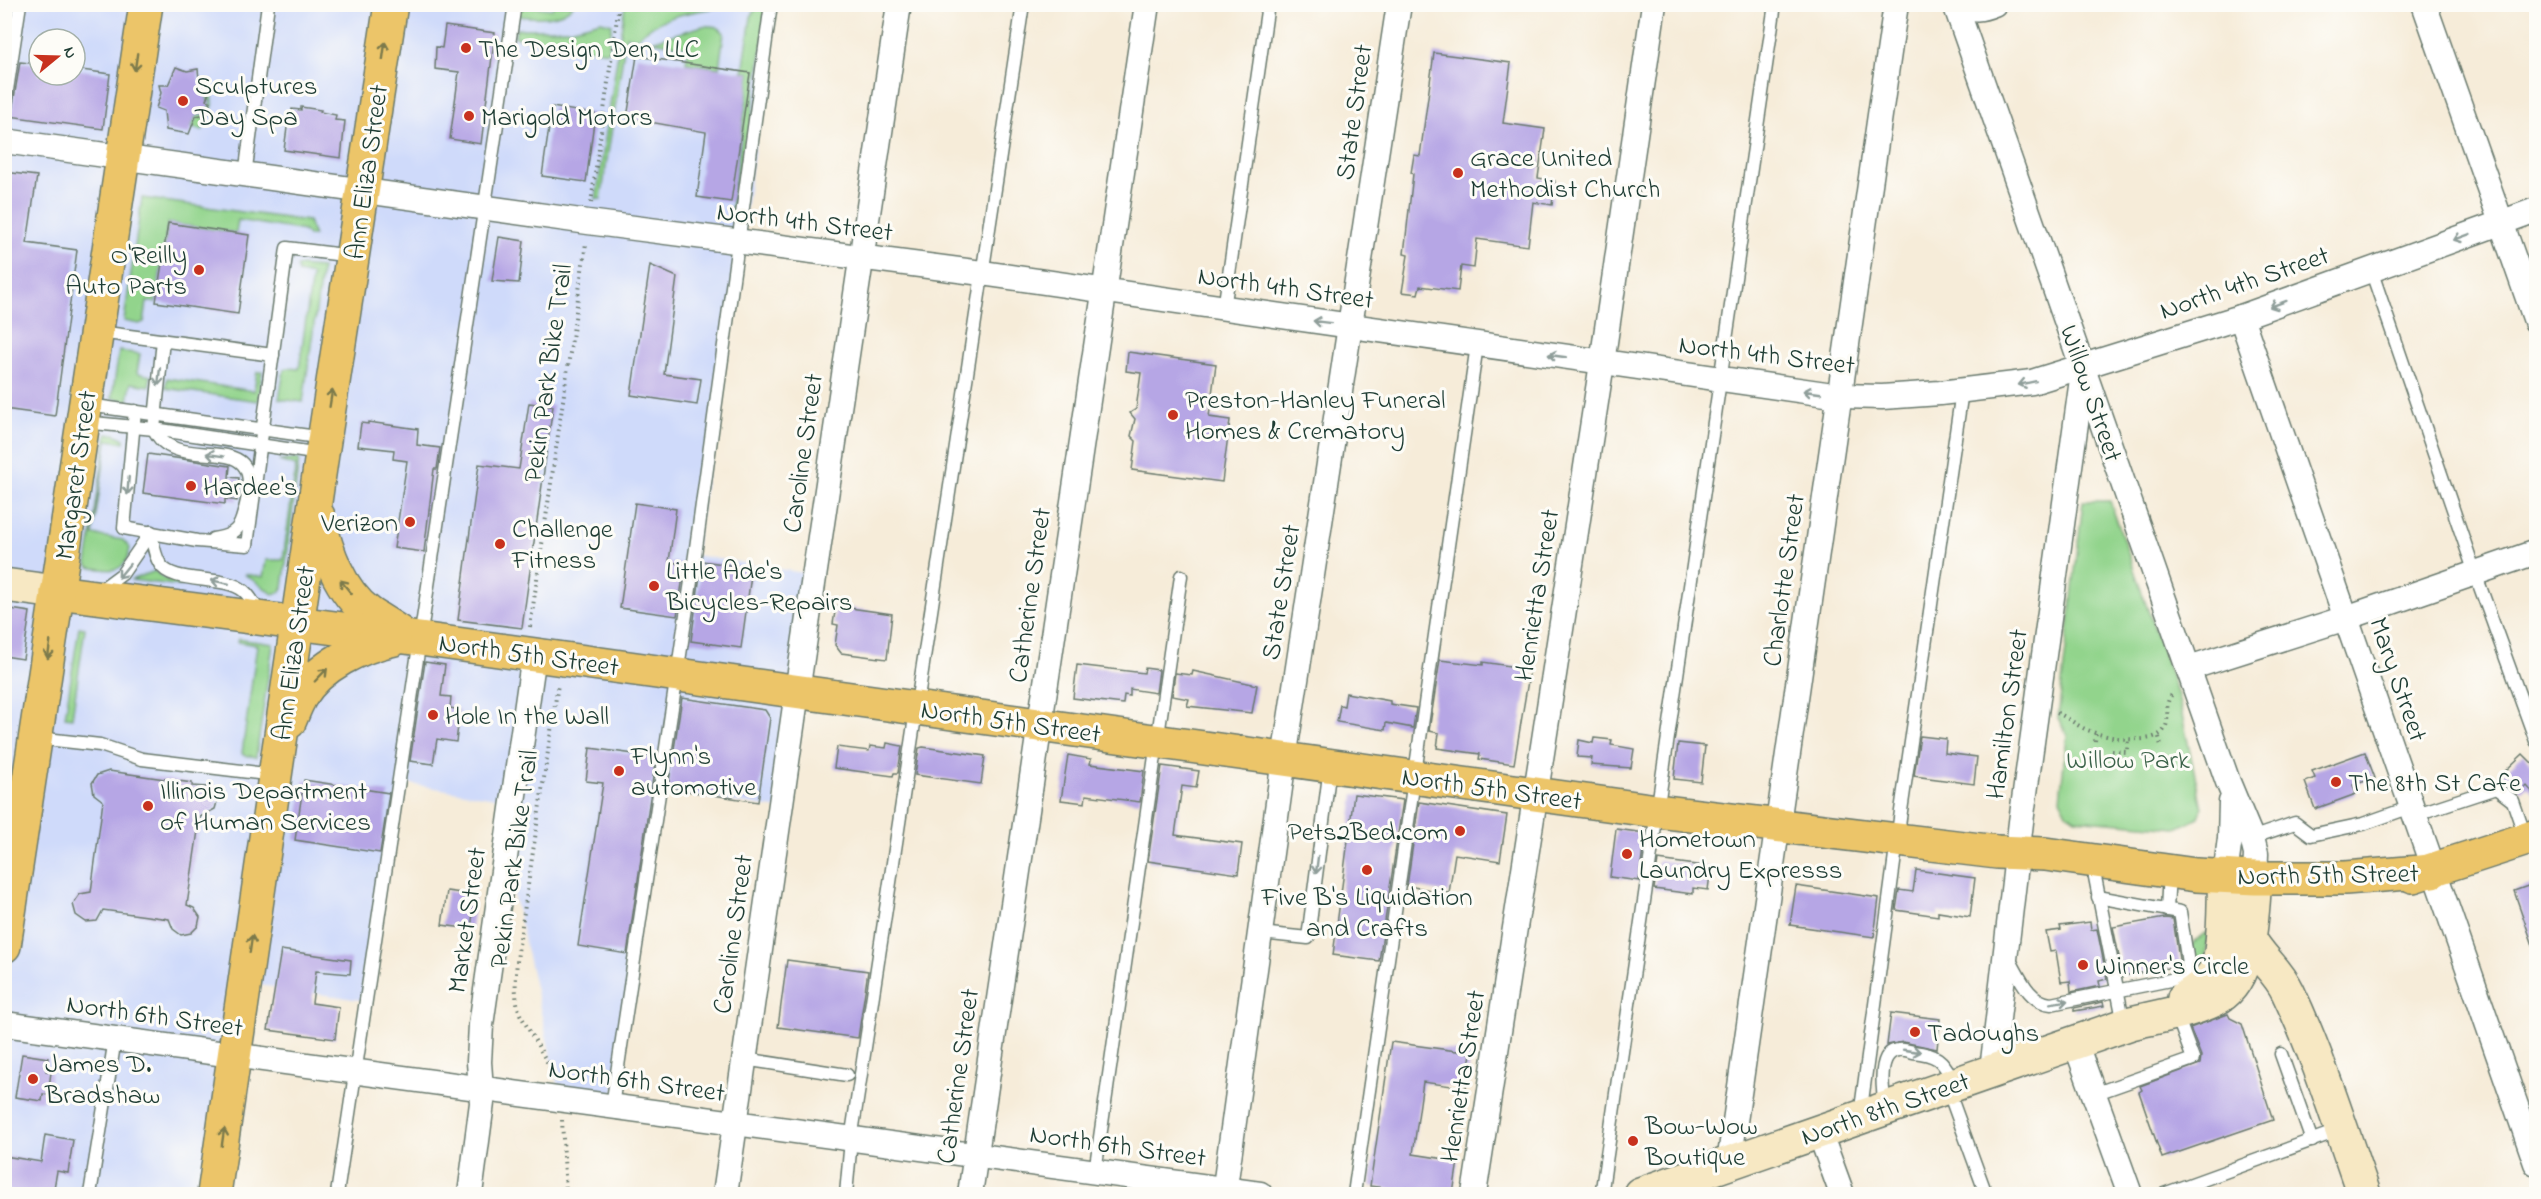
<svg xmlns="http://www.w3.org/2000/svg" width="2541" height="1199" font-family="'Indie Flower',sans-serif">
<rect width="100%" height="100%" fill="#fdfcf7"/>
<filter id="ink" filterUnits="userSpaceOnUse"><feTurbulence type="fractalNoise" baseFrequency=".0167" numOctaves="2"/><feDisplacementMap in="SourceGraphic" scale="12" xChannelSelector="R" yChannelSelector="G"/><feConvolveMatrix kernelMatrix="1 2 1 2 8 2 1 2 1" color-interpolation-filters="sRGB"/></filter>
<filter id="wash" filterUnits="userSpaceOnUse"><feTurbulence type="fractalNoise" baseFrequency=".008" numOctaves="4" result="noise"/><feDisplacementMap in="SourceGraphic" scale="24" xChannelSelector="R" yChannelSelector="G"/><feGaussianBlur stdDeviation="1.35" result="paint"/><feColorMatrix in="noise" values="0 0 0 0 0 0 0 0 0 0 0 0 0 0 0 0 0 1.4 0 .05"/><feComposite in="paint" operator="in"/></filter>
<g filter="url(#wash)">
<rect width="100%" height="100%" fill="#f6ecd9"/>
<!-- built -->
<path fill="#cfdafa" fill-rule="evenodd" d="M5 5H776L695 555 815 575 780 809 659 791 612 1106 561 1099 505 857 513 801 399 782 367 1001 246 983 214 1194H5ZM39 39H75V75H39Z"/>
<!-- green -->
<g fill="#92d48c" stroke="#588860" stroke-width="1.5">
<path d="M519 5 552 9 554 5H573C561 20 535 18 517 16Z"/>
<path d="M625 5H733C701 11 661 13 637 38L626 36 601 199H596Z"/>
<polygon points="758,5 768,5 740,196 734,218 730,217 750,73 743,72 751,17"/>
<polygon points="601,21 612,24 608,52 515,37 516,29 570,29"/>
<path d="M703 26C712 26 718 25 724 33L719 68 686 63 688 47 652 41Z"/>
<polygon points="212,91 213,105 202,131 191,127 196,116 206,114 205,106 210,101 206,100 209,92"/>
<polygon points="142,198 308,221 314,236 308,236 304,231 238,220 236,233 168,223 156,302 147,302 144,322 139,324 124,321"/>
<polygon points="299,266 322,268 303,402 279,399 284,370 288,368 299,369 312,275 298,272 297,267"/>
<polygon points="119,351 140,354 137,373 151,376 149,386 131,383 128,401 112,398"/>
<polygon points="257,372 262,372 258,401 165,388 167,378 254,391"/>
<path d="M107 434H115L124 439V442L107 440 93 535 123 540 130 548C126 575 109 571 89 567L87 564Z"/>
<polygon points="299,459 283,588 280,592 273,594 244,574 263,577 266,560 283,560 296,466 279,461"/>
<polygon points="2083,501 2110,501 2178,696 2202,808 2199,817 2177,828 2075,819 2067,813 2060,799 2067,735 2058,718"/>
<polygon points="155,571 163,578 181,582 181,586 131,580"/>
<polygon points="79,627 85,628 72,718 65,717"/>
<polygon points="238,639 273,644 256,757 243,755 242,753 257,645 237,642"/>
<polygon points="2207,932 2207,952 2198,973 2200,964 2192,956 2191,945"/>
</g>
<g id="blocks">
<!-- building -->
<g fill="#b6a6e5">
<polygon points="445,26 495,33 481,144 450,139 459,72 435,69 436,47 442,48"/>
<polygon points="1434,53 1511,63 1503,123 1545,129 1538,178 1555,181 1552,205 1533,202 1528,246 1477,239 1474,268 1461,266 1458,291 1420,286 1418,294 1402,292 1408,255 1404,254 1413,174 1411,173 1414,155 1420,156"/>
<polygon points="637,56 750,73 731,202 697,197 706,132 627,118"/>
<polygon points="20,62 39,64 39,75 75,75 75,69 110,74 103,129 9,116 12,111"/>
<polygon points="176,67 187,71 198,69 200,89 209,92 206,100 210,101 208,114 196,116 189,134 166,130 164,111 156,108 161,93 159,85 168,85"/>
<polygon points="301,107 321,110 320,112 336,115 335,120 345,121 341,158 284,150 289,113 292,113 292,109 301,110"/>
<polygon points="552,107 595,114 586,182 542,176"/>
<polygon points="4,172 37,176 27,243 77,250 55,416 4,409"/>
<polygon points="168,223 249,235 238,314 156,302"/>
<polygon points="499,237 524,241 519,283 492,281"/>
<polygon points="650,265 677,277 664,374 701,379 697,405 631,395"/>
<polygon points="1128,352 1216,364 1209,417 1230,420 1222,482 1132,470 1136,441 1131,436 1135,419 1130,413 1136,409 1141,373 1126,371"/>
<polygon points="529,403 553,406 522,628 458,620 479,464 519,469"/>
<polygon points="368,422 418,429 417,445 440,448 437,469 434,469 424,552 394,548 407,461 393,459 394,450 358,446 361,423 368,424"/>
<polygon points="148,454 230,466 229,477 239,478 237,501 225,499 225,504 143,493"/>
<polygon points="635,503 676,509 669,562 685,564 677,616 620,608"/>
<polygon points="702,561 752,568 741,648 691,641"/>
<polygon points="836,606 892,614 887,659 841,653 835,645 838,625 833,624"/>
<polygon points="4,608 30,612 23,659 4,656"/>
<polygon points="1440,660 1483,665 1483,662 1530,669 1514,764 1479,759 1480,754 1437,748 1439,733 1429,731"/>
<polygon points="425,662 445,665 441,696 451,697 450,708 460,710 456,742 437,739 433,764 410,761"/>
<polygon points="1077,665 1144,673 1145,668 1159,670 1156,693 1130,689 1130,696 1124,695 1123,704 1073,698"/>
<polygon points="1193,671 1257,685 1252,713 1187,706 1189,699 1172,696 1175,673 1192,675"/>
<polygon points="1346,693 1390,701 1390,704 1416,708 1413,728 1386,723 1385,730 1337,722 1340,705 1344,706"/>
<polygon points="682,698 765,710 770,718 758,802 668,788"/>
<polygon points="1920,736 1946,739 1945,753 1977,757 1974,784 1914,776"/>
<polygon points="1594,738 1612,740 1611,745 1634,749 1631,768 1591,765 1592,758 1577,757 1579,740 1593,743"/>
<polygon points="887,743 902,746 898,773 894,773 893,776 834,768 837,747 869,751 870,746 886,748"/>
<polygon points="1678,743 1705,746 1701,782 1674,779"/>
<polygon points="923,747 985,756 981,784 915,775 919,748"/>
<polygon points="590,748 656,757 627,954 578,946 603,783 586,781"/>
<polygon points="2365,752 2375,778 2353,785 2356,794 2315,809 2305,782 2315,778 2312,771"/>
<polygon points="2523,754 2536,767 2536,796 2527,786 2522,791 2503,773"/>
<polygon points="1068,755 1091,759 1090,764 1144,771 1140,802 1086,795 1085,803 1061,800"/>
<polygon points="1162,766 1199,771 1196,788 1182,786 1175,835 1242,844 1238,874 1148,861"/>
<polygon points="109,771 192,783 192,786 208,787 214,792 217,802 215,809 200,817 187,905 194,908 200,917 198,926 191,933 181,935 173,929 169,919 103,910 97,921 86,922 76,915 73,904 80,894 91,892 103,801 94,794 92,783 97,775"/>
<polygon points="304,780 389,793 380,853 295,840"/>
<polygon points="1354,794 1403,800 1379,961 1333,955"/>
<polygon points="1419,802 1507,815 1500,861 1455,854 1449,893 1407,886"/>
<polygon points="1616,829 1645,833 1639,881 1610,877"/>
<polygon points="1658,860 1711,867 1708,890 1693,888 1693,894 1654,889"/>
<polygon points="1916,870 1975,878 1970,917 1938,912 1938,916 1896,910 1899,890 1913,892"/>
<polygon points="2536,883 2536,948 2534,948 2514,891"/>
<polygon points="1796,886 1879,898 1874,937 1790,925"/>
<polygon points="447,891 475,895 471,929 442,925"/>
<polygon points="2165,918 2173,919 2180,966 2123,976 2113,927"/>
<polygon points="2090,922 2091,930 2097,929 2107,979 2099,981 2100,986 2071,992 2070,981 2061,982 2056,951 2050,952 2046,932 2061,930 2060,926"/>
<polygon points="281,950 351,960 350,974 316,971 312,1003 339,1007 335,1039 268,1030"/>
<polygon points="787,960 868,971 858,1038 778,1027"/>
<polygon points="2103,1002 2104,1006 2074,1011 2074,1008"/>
<polygon points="1891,1013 1940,1019 1937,1049 1903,1042 1887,1045"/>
<polygon points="2228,1014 2230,1018 2242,1024 2273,1120 2162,1158 2139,1092 2142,1090 2140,1086 2200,1064 2201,1056 2190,1028"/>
<polygon points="1391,1042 1471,1053 1466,1088 1423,1082 1413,1154 1458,1161 1453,1194 1429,1194 1370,1186"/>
<polygon points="22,1054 48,1058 46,1071 51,1072 48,1095 43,1094 42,1101 15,1097"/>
<polygon points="45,1135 73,1140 68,1173 57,1171 53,1194 18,1194 18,1192 4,1190 4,1156 41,1162"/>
</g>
</g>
</g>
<g filter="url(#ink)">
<use href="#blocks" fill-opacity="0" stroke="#6a7a6e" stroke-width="1.5"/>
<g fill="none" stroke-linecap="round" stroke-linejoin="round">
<!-- lane casing -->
<g stroke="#6a7a6e" stroke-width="15">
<g id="lane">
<polyline points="4,110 20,4"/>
<polyline points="245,175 268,4"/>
<polyline points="2371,270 2475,573 2536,741"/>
<polyline points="1224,309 1268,4"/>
<polyline points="99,332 273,355"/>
<path d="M163 340 154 429C177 482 276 415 242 519 238 533 227 537 213 539"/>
<polyline points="88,405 324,438"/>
<polyline points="135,411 124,528 197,541 247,545 287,248 352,256"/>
<polyline points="84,422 154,429 320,454"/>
<path d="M151 532C153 543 154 555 160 564 172 585 224 574 244 591 251 597 255 605 260 614"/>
<polyline points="99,591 122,574 151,532"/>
<polyline points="37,738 100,745 142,759 274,775"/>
<polyline points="2414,815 2496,788 2513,801 2526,839"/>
<polyline points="2251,838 2295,823 2311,835 2363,824 2411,807"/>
<polyline points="2092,862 2124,1024"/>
<polyline points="2167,910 2169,872"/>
<polyline points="1260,933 1308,938 1330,767"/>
<path d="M2008 957C2019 975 2028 1002 2051 1004L2190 976 2180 912 2098 897"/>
<polyline points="2281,1054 2312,1141"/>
<polyline points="744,1059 847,1075"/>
<polyline points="1947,1087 1986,1194"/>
<polyline points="2094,1094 2193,1059 2176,1013"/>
<polyline points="612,1106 695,555 771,4"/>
<path d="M1885 1107C1883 1092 1876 1051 1899 1050 1904 1049 1909 1051 1913 1052 1940 1055 1941 1060 1955 1082"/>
<polyline points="1860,1116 1901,811 1962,391"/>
<polyline points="1095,1172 1181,576"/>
<polyline points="90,1194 115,1039"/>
<polyline points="337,1194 515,4"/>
<polyline points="846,1194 851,1140 1023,4"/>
<polyline points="1354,1194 1477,345"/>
<polyline points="1604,1194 1602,1189 1775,4"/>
<polyline points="2164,1194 2340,1130"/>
</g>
</g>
<!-- street casing -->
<g stroke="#6a7a6e" stroke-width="27">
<g id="street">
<polyline points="1955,4 2228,782 2253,842 2256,854 2255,878"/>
<path d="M1961 4C1972 11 1982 9 1994 4"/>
<polyline points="2424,4 2536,321"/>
<polyline points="4,141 588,222 982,273 1840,396 1882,397 1940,393 2032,382 2241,317 2536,210"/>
<polyline points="2241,317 2536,1163"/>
<polyline points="2189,668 2346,618 2536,552"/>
<polyline points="2225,876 2230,838 2231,802"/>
<polyline points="4,1024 1260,1194"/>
<polyline points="2075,1042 2130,1194"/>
<polyline points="1992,1070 2021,822 2083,372"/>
<polyline points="1819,1131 1842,1194"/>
<polyline points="1729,1163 1896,4"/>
<polyline points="470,1194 482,1103 479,1062 481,1025 534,655"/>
<polyline points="725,1194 797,692 899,4"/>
<polyline points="970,1194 1147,4"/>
<polyline points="1224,1194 1284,759 1399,4"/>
<polyline points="1474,1194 1602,363 1654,4"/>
</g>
</g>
<!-- secondary casing -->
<g stroke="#6a7a6e" stroke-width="36">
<g id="secondary">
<polyline points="4,585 57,592"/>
<path d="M2248 936C2258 957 2278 970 2288 992 2319 1057 2340 1127 2364 1194"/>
<path d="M2184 998C2196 991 2209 982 2216 970 2226 950 2223 900 2225 876"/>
<path d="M1640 1194 2131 1023C2155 1017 2199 1010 2219 997 2252 977 2252 913 2255 878"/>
</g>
</g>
<!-- primary casing -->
<g stroke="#6a7a6e" stroke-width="36">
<g id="primary">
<path d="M318 516C326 550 339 591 369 613 379 620 390 626 400 633"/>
<polyline points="57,592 420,639 1657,811 1997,852 2045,854 2196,875 2255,878 2345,878 2433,871"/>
<path d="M289 722C293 713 296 704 301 696 320 665 360 646 394 639"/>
<polyline points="2413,876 2536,836"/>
<polyline points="4,946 146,4"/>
<polyline points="214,1194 322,454 391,4"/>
</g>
</g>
<!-- path -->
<g stroke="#6a7a6e" stroke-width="4" stroke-dasharray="1.5 4.5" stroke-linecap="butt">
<polyline points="591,203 619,4"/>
<polyline points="530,627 586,243"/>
<path d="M2057 713C2068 717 2078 727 2090 731 2106 738 2157 747 2165 728 2171 717 2162 702 2174 693"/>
<polyline points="2159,737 2161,746"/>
<polyline points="2095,741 2096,734"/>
<polyline points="2112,751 2127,752 2128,738"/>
<path d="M556 1078 520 1014C513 994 516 972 518 952L558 684"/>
<polyline points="562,1120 566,1194"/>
</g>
<!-- lane -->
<use href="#lane" stroke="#fff" stroke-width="12"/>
<!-- street -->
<use href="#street" stroke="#fff" stroke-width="24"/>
<!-- secondary -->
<use href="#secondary" stroke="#f7e8c3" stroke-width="33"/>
<!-- primary -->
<use href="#primary" stroke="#ecc569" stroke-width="33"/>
</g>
<!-- one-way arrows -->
<defs><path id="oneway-shaft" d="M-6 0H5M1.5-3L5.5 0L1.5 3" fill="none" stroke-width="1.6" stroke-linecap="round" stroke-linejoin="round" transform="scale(1.5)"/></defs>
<g stroke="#7b7a4c">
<use href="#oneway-shaft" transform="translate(384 51) rotate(-82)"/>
<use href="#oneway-shaft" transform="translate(136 62) rotate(98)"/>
<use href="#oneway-shaft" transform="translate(331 398) rotate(-81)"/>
<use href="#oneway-shaft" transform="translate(346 587) rotate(-130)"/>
<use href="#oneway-shaft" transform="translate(49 650) rotate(98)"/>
<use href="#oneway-shaft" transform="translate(321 675) rotate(-46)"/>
<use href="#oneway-shaft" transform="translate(251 944) rotate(-82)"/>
<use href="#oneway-shaft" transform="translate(223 1137) rotate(-82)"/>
</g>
<g stroke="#8f9e9a">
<use href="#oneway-shaft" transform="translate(2462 237) rotate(160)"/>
<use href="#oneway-shaft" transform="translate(2278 304) rotate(160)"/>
<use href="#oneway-shaft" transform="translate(1322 322) rotate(-173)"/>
<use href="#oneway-shaft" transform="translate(1557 356) rotate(-172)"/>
<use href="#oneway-shaft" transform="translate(159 377) rotate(96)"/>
<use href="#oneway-shaft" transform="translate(2027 383) rotate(168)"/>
<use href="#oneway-shaft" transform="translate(1812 392) rotate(-172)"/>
<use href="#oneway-shaft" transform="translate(215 455) rotate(-171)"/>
<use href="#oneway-shaft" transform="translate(128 486) rotate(95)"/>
<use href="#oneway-shaft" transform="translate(124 571) rotate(129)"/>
<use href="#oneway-shaft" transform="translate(220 582) rotate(-169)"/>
<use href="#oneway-shaft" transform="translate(1317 865) rotate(97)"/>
<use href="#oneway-shaft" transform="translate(2059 1002) rotate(-9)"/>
<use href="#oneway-shaft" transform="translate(1912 1051) rotate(8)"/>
</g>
</g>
<!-- markers -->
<g fill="#c8321e" stroke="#fdfcf7" stroke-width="2">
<circle cx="466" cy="48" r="6"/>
<circle cx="183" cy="101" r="6"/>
<circle cx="469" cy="116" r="6"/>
<circle cx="1458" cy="173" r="6"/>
<circle cx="199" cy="270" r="6"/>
<circle cx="1173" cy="415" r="6"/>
<circle cx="191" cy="486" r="6"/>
<circle cx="410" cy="522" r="6"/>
<circle cx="500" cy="544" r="6"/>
<circle cx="654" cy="586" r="6"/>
<circle cx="433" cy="715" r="6"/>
<circle cx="619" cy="771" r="6"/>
<circle cx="2336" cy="782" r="6"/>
<circle cx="148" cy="806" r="6"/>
<circle cx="1460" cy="831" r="6"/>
<circle cx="1627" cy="854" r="6"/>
<circle cx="1367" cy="870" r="6"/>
<circle cx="2083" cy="965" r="6"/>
<circle cx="1915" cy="1032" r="6"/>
<circle cx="33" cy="1079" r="6"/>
<circle cx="1633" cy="1141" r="6"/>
</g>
<g text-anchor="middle" stroke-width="6" stroke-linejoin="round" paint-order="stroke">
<!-- poi labels -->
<g font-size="27" fill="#1f3d34" stroke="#fdfcf7" text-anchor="start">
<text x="478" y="57">The Design Den, LLC</text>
<text x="195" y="94">Sculptures<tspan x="195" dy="31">Day Spa</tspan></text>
<text x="481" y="125">Marigold Motors</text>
<text x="1470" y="166">Grace United<tspan x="1470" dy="31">Methodist Church</tspan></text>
<text x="187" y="263" text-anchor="end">O'Reilly<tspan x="187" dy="31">Auto Parts</tspan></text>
<text x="1185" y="408">Preston-Hanley Funeral<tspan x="1185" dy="31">Homes &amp; Crematory</tspan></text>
<text x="203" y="495">Hardee's</text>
<text x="398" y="531" text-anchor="end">Verizon</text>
<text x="512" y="537">Challenge<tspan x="512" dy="31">Fitness</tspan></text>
<text x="666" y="579">Little Ade's<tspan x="666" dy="31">Bicycles-Repairs</tspan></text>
<text x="445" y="724">Hole In the Wall</text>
<text x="631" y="764">Flynn's<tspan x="631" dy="31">automotive</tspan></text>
<text x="2348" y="791">The 8th St Cafe</text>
<text x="160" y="799">Illinois Department<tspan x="160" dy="31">of Human Services</tspan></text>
<text x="1448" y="840" text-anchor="end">Pets2Bed.com</text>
<text x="1639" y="847">Hometown<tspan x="1639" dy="31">Laundry Expresss</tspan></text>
<text x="1367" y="905" text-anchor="middle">Five B's Liquidation<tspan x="1367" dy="31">and Crafts</tspan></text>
<text x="2095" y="974">Winner's Circle</text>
<text x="1927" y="1041">Tadoughs</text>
<text x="45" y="1072">James D.<tspan x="45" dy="31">Bradshaw</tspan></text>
<text x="1645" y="1134">Bow-Wow<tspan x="1645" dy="31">Boutique</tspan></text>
</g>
<!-- street labels -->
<g font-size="27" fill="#1f3d34" stroke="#fdfcf7">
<text transform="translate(1353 112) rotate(-82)" y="9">State Street</text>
<text transform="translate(366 172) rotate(-82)" y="9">Ann Eliza Street</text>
<text transform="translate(805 221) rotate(7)" y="9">North 4th Street</text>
<text transform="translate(2244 282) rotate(-19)" y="9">North 4th Street</text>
<text transform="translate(1286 287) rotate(8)" y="9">North 4th Street</text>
<text transform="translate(1767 354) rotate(7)" y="9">North 4th Street</text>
<text transform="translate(547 373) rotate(-82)" y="9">Pekin Park Bike Trail</text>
<text transform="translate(2092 393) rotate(71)" y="9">Willow Street</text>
<text transform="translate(802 453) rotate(-82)" y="9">Caroline Street</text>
<text transform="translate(75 475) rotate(-82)" y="9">Margaret Street</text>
<text transform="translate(1783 580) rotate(-82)" y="9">Charlotte Street</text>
<text transform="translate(1280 592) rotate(-81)" y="9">State Street</text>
<text transform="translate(1029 595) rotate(-82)" y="9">Catherine Street</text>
<text transform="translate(1536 595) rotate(-81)" y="9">Henrietta Street</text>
<text transform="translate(293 653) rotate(-82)" y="9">Ann Eliza Street</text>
<text transform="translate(529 654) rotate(8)" y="9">North 5th Street</text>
<text transform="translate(2399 679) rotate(71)" y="9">Mary Street</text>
<text transform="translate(2006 714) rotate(-82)" y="9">Hamilton Street</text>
<text transform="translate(1011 721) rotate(8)" y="9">North 5th Street</text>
<text transform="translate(1492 788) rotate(8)" y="9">North 5th Street</text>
<text transform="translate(513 859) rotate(-82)" y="9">Pekin Park Bike Trail</text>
<text transform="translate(2328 874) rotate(-1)" y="9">North 5th Street</text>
<text transform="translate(466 920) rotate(-82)" y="9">Market Street</text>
<text transform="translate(732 934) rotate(-82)" y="9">Caroline Street</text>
<text transform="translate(155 1015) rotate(8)" y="9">North 6th Street</text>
<text transform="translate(957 1076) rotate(-82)" y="9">Catherine Street</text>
<text transform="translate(1462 1076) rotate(-81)" y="9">Henrietta Street</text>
<text transform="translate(637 1080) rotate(8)" y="9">North 6th Street</text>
<text transform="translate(1885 1108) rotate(-19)" y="9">North 8th Street</text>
<text transform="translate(1118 1145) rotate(8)" y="9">North 6th Street</text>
</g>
<!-- park labels -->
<g font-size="27" fill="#3c634a" stroke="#fdfcf7">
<text x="2128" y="768">Willow Park</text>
</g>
</g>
<!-- margin -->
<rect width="2541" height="1199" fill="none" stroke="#fdfcf7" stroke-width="24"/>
<!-- north arrow -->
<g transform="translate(57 57) rotate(71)"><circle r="28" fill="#fdfcf7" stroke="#a4b0a9" stroke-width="1.5"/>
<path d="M0-4.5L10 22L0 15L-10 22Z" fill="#c8321e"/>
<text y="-9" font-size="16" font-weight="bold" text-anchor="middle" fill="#1f3d34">N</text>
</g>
</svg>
